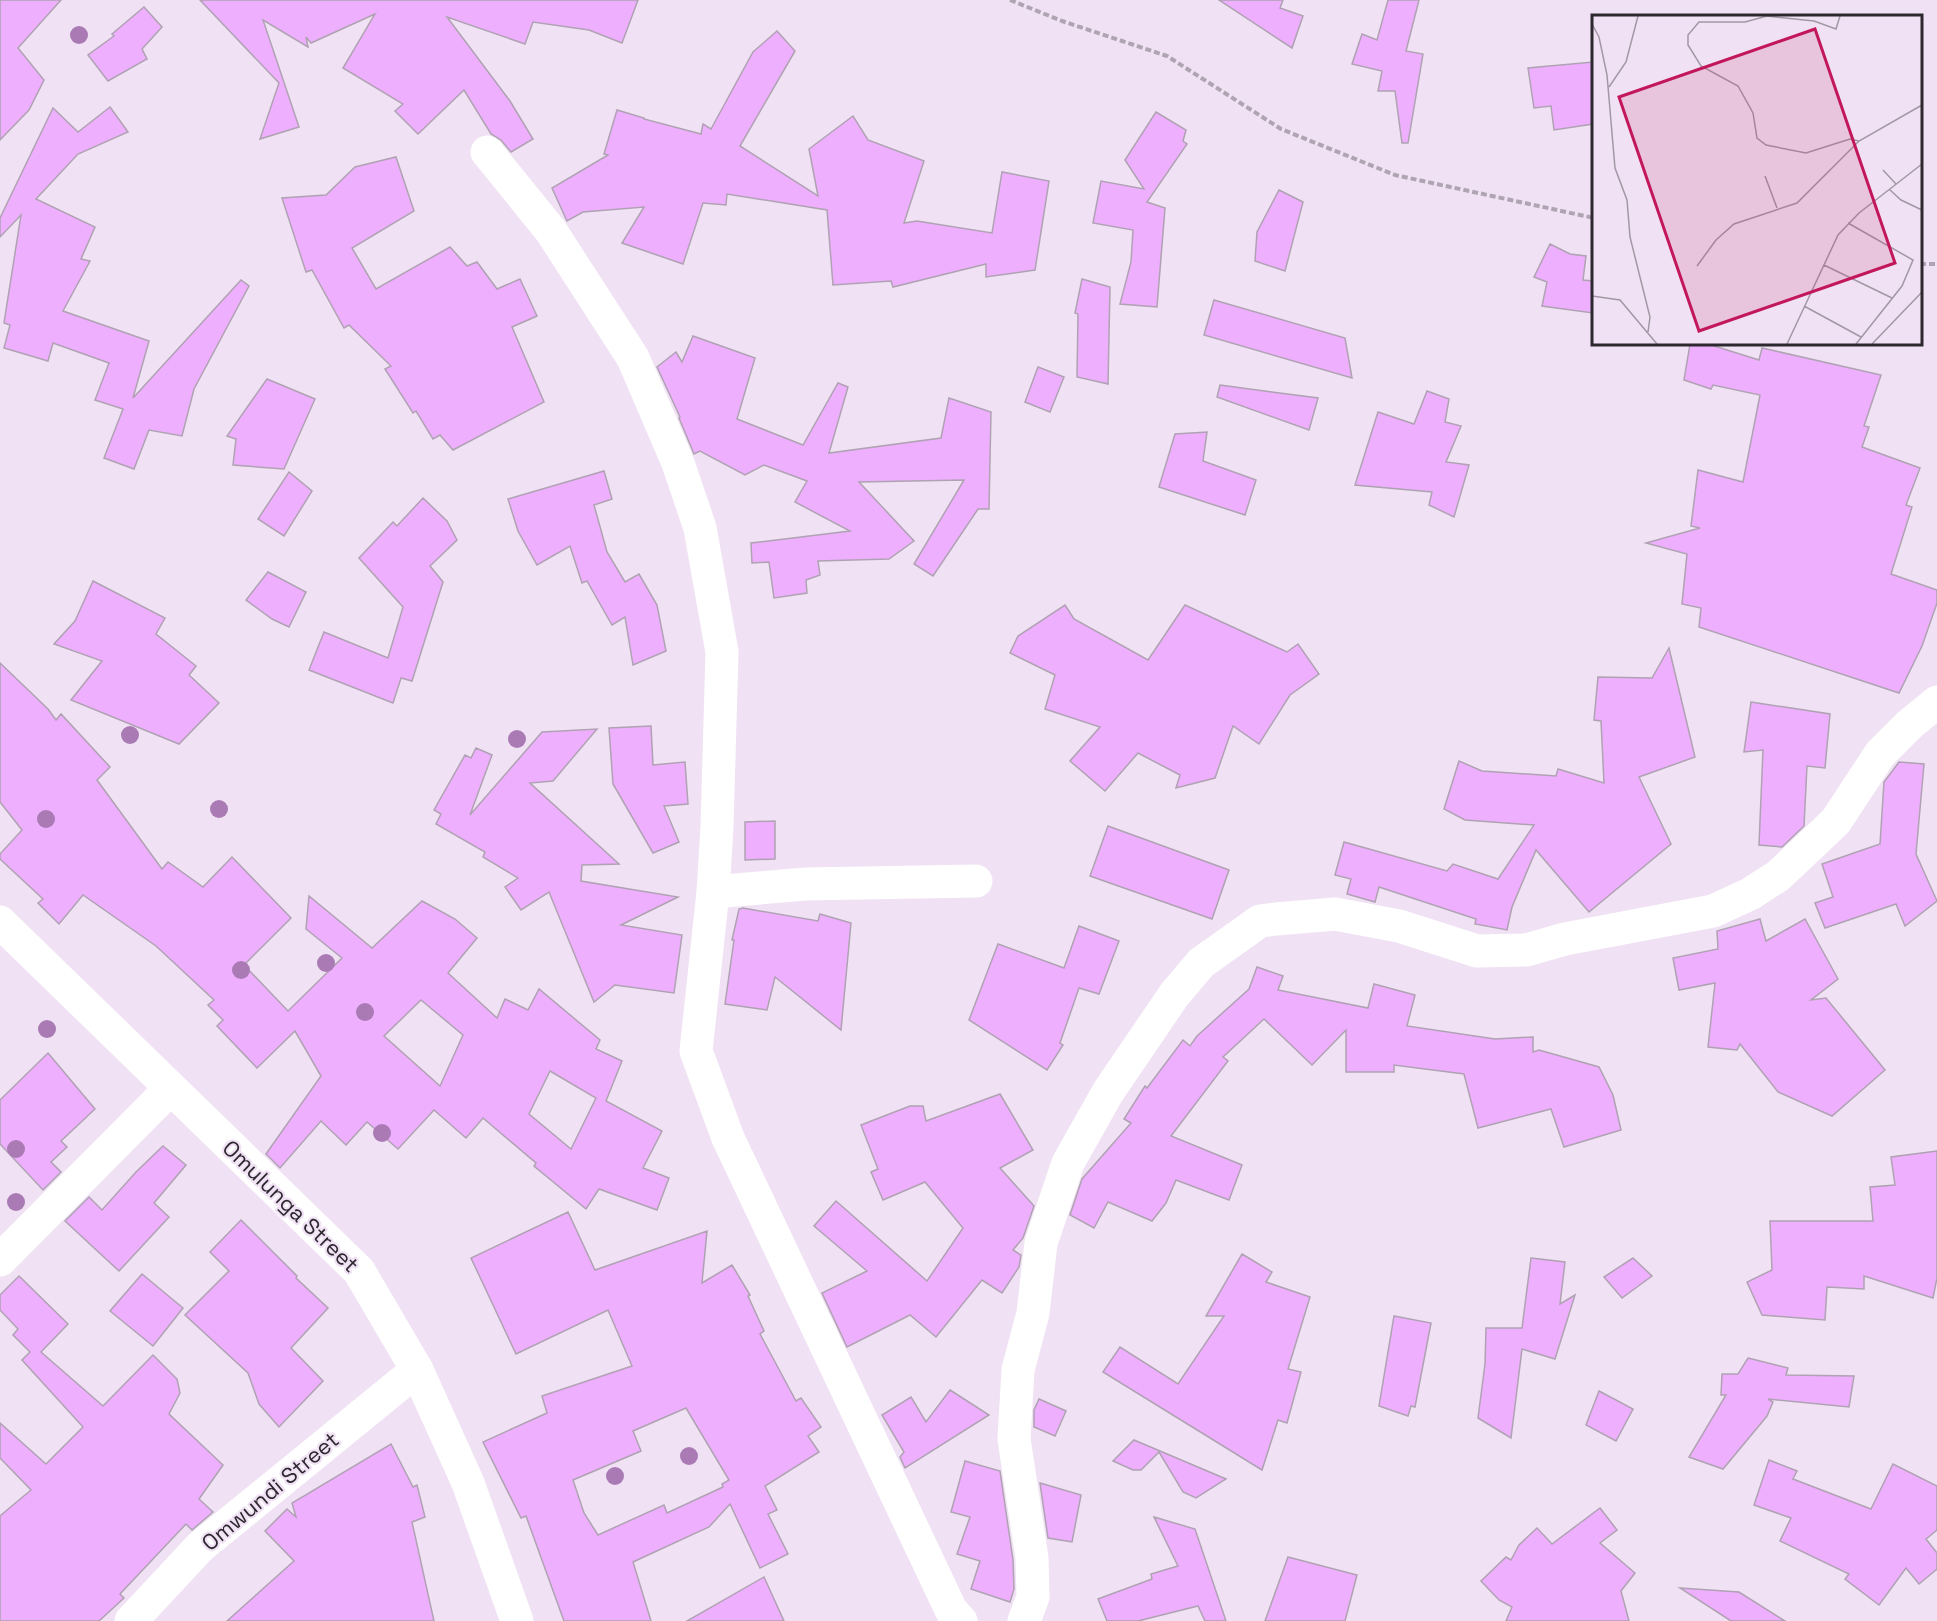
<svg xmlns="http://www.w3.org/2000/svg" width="1937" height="1621" font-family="'Space Grotesk',sans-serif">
<rect width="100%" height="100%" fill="#f0e2f4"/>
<!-- building -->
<g fill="#efafff" stroke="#afa2b2" stroke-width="1.5" fill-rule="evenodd">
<polygon points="0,0 61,0 18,48 44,80 29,110 0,140"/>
<polygon points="200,0 638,0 622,43 589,30 533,22 525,44 447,17 510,101 533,139 511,152 501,140 491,134 464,90 418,134 395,111 403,104 343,68 375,14 311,43 306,37 308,47 263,20 299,127 260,139 279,83"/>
<polygon points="1219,0 1283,0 1280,8 1303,16 1292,48"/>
<polygon points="1388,0 1419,0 1406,51 1423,54 1408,143 1402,143 1395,91 1378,91 1382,71 1352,64 1362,34 1377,40"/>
<polygon points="144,7 162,27 142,49 147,59 108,81 88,55 114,36 112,34"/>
<polygon points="777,31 795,51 740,146 818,196 809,149 853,116 868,140 924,161 904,223 917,221 992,233 1002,172 1049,181 1035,270 986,277 986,264 893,287 891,281 833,285 827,210 727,194 726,205 703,203 683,264 622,243 644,207 583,212 567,221 552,188 608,155 604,154 617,110 644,118 644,119 701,134 703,124 711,129 753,52"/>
<polygon points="1593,62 1593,124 1554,130 1551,106 1534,108 1528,68"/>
<polygon points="110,107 128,132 78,154 36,199 95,227 81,259 90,261 63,311 149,341 133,398 241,280 249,286 194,389 182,436 149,430 134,469 104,458 123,409 95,400 109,363 53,343 48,361 4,348 10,325 4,323 21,215 0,237 0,218 53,108 78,132"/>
<polygon points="1156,112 1186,130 1183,141 1187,144 1147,202 1165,208 1157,307 1120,304 1131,262 1133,230 1093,223 1101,181 1144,189 1125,160"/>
<polygon points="396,157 414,211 352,248 376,289 450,247 467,266 477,262 497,289 520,279 537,316 512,327 544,402 453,450 440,435 433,439 416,411 413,413 385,369 391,366 349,325 344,328 312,270 306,272 282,198 326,195 355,167"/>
<polygon points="1279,190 1303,202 1285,271 1255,261 1257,232"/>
<polygon points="1550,244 1570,254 1586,256 1583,280 1593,281 1593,313 1542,306 1547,282 1534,277"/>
<polygon points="1082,279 1110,287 1108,384 1077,377 1078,314 1075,313"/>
<polygon points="1214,300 1345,338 1352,378 1204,335"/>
<polygon points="693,336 755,358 737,419 803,445 838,383 848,387 829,453 941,438 949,398 991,412 989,509 978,509 933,576 914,564 964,480 859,482 914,541 889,559 818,561 820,575 806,580 807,593 774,598 769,562 752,563 751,543 850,531 795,502 807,481 764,465 745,475 700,451 694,454 679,418 680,417 657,367 676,352 682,362"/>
<polygon points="1690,344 1708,344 1759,360 1762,348 1881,375 1864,426 1869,427 1862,447 1920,468 1906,505 1912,507 1891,574 1937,590 1937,603 1922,646 1899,693 1699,627 1701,608 1682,604 1687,554 1646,543 1700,528 1691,526 1698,470 1743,482 1760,395 1713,385 1711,389 1684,380"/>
<polygon points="1038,367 1064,377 1050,412 1025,402"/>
<polygon points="267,379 315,399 284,469 233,465 236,439 227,436"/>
<polygon points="1220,385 1318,398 1309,430 1217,397"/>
<polygon points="1427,391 1449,399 1445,422 1461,426 1446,462 1469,465 1454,517 1429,505 1432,492 1355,485 1378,412 1414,424"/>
<polygon points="1207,432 1203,461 1256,480 1245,515 1159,487 1175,434"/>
<polygon points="604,471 612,499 594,505 607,552 625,582 639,574 657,605 666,651 633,665 625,617 612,625 587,581 582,583 570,546 537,565 518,531 508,499"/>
<polygon points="289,472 312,491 284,536 258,519"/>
<polygon points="423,498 447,521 457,540 430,566 443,582 412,681 401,678 393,703 309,670 324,632 388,658 403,607 359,558 393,522 397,526"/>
<polygon points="268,572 306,592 289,627 272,619 246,600"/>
<polygon points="93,581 165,618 156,634 196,666 189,675 219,703 179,744 71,700 102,661 54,644 75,621"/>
<polygon points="1065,605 1074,619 1148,660 1185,605 1287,652 1298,644 1319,674 1290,695 1259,744 1233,726 1215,778 1176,788 1180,775 1138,753 1105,791 1070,761 1100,727 1045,709 1055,675 1010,653 1018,636"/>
<polygon points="1669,648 1695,757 1639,777 1671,844 1589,912 1536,850 1512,907 1507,930 1475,924 1476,919 1379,887 1375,902 1347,894 1351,879 1335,875 1344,842 1447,871 1453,864 1498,879 1534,825 1465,820 1444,809 1459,761 1482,771 1556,776 1558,769 1604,783 1601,721 1594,720 1598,677 1652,678"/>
<path d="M0 663 48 709 56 720 61 714 110 767 97 780 162 869 168 862 203 887 232 857 291 918 244 965 288 1011 342 958 306 929 309 896 372 948 422 901 455 919 477 938 448 973 497 1018 505 999 528 1010 539 989 600 1040 596 1049 622 1061 606 1101 662 1131 643 1168 669 1178 657 1210 599 1189 586 1209 534 1166 536 1163 483 1118 466 1138 434 1110 398 1149 367 1122 346 1145 321 1121 280 1168 266 1154 321 1076 295 1031 257 1068 217 1026 223 1020 208 1005 214 1000 156 946 83 895 59 924 38 903 43 899 0 859V854L22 830 0 802ZM421 1000 463 1035 440 1086 384 1036ZM550 1071 596 1098 571 1149 529 1114Z"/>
<polygon points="1751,702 1830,714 1825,768 1807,766 1804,826 1782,847 1759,845 1763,750 1744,752"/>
<polygon points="651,726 653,765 685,762 688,804 664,806 679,842 653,853 613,784 609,728"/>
<polygon points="597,729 553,781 530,783 619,864 582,865 581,881 678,897 621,925 682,935 674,993 615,985 594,1002 549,892 521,910 505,887 518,878 483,857 485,852 436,824 441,814 434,810 465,755 471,758 476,748 492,755 470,815 542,732"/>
<polygon points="1899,762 1924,764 1916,854 1937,901 1905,926 1896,904 1825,928 1815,903 1833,897 1822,864 1880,844 1884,782"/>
<polygon points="775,821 775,859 745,860 745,822"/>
<polygon points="1108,826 1229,870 1212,919 1090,876"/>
<polygon points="743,908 818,921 820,914 851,923 841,1030 775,977 767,1010 725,1004 734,940 732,940 739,909"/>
<polygon points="1760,919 1766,941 1805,919 1838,979 1811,1000 1826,998 1885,1070 1832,1116 1778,1092 1740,1044 1737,1050 1708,1047 1715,983 1679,990 1673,958 1718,949 1717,931"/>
<polygon points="1079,926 1119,941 1099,994 1079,988 1060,1043 1063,1045 1047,1070 969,1020 998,944 1064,968"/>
<polygon points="1257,967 1283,976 1278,990 1368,1008 1374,984 1415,995 1407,1026 1495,1039 1533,1037 1533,1052 1539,1050 1599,1067 1613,1095 1621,1130 1564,1147 1551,1109 1478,1128 1464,1074 1394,1065 1394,1072 1346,1072 1346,1030 1312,1065 1264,1019 1223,1057 1228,1061 1171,1136 1242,1165 1229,1200 1176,1180 1166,1203 1152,1221 1108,1202 1094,1228 1070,1215 1082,1179 1131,1123 1124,1119 1145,1086 1147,1088 1183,1040 1190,1046 1197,1036 1249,989"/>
<polygon points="48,1053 95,1109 61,1141 67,1147 51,1162 61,1172 43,1190 0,1144 0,1100"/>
<polygon points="1000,1094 1033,1150 1000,1168 1034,1206 1023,1238 1013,1250 1021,1255 1019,1267 1002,1293 982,1280 936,1337 910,1315 847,1347 822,1293 867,1271 814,1226 836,1201 927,1281 963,1228 925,1182 883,1200 871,1172 878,1169 861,1125 910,1106 923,1106 926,1121"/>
<polygon points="163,1146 186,1165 154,1203 169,1217 119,1271 65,1221 89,1197 102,1210 136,1172"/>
<polygon points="1937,1151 1937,1278 1933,1298 1864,1276 1864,1289 1827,1287 1825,1320 1762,1315 1747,1282 1772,1270 1770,1221 1873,1221 1870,1187 1895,1185 1891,1157"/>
<path d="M568 1212 595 1270 707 1231 702 1283 732 1265 750 1295 748 1296 764 1331 760 1334 796 1401 801 1398 821 1427 808 1436 819 1452 765 1486 777 1510 768 1514 788 1554 760 1568 730 1504 709 1527 633 1562 651 1621H564L526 1516 521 1518 483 1442 547 1413 542 1396 632 1366 608 1310 516 1354 471 1258ZM686 1408 729 1480 722 1484 723 1487 667 1513 664 1505 598 1535 584 1513 573 1480 641 1451 633 1431Z"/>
<polygon points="241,1220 297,1276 296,1278 328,1308 291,1348 323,1381 279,1427 259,1404 248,1373 185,1315 229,1271 210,1252"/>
<polygon points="1242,1254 1272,1272 1266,1282 1310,1297 1288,1369 1301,1372 1287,1423 1278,1420 1262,1470 1103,1372 1120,1347 1178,1384 1224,1316 1206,1316"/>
<polygon points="1531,1258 1565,1262 1560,1304 1575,1295 1555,1359 1522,1349 1511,1438 1478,1418 1485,1364 1486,1328 1522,1328"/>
<polygon points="1633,1258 1652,1276 1622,1298 1604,1277"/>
<polygon points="142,1274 183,1308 153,1346 110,1311"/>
<polygon points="19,1276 68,1324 41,1352 103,1406 153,1355 177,1379 180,1393 169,1414 223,1465 199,1499 213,1512 192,1530 186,1524 120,1594 124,1598 99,1621 0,1621 0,1516 31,1490 0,1458 0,1423 46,1464 83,1427 22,1360 30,1352 13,1335 18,1329 0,1310 0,1295"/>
<polygon points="1394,1316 1431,1323 1415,1407 1411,1406 1408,1416 1379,1406"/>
<polygon points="1748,1358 1788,1368 1786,1375 1854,1376 1849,1407 1768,1399 1773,1402 1767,1416 1723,1469 1689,1457 1726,1395 1721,1395 1722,1374 1738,1374"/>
<polygon points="950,1390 989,1415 905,1468 900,1457 904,1452 882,1415 911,1397 926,1422"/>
<polygon points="1599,1391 1633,1409 1616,1441 1586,1425"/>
<polygon points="1039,1399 1066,1411 1055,1436 1034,1427 1034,1410"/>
<polygon points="1134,1440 1160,1451 1226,1479 1196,1498 1183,1492 1159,1452 1141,1470 1133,1470 1113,1461"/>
<polygon points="391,1444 413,1487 417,1485 425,1517 412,1522 434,1621 227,1621 294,1561 265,1531 287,1509 296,1517 292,1503"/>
<polygon points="1769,1460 1797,1471 1793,1479 1871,1509 1893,1464 1937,1486 1937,1530 1926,1539 1937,1553 1937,1569 1919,1584 1906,1568 1879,1605 1845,1579 1849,1574 1780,1541 1791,1518 1754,1505"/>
<polygon points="965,1461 1000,1471 1013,1560 1014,1589 1010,1602 971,1589 980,1561 957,1554 970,1517 951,1512"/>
<polygon points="1040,1483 1081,1495 1072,1542 1048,1538"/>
<polygon points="1600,1508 1617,1530 1600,1543 1635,1573 1621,1591 1629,1621 1506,1621 1512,1607 1499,1600 1481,1581 1506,1557 1511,1560 1519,1545 1537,1528 1552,1544"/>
<polygon points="1154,1517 1195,1529 1226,1621 1205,1621 1198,1606 1138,1621 1107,1621 1098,1599 1152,1579 1151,1574 1178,1566"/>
<polygon points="1288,1557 1357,1575 1345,1621 1265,1621"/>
<polygon points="764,1577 784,1621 687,1621"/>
<polygon points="1680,1588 1739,1592 1785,1621 1731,1621"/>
</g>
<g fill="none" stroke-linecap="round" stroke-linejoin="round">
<!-- path -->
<g stroke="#afa4b2" stroke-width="4" stroke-dasharray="6 3" stroke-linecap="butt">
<polyline points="1010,0 1062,21 1167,56 1281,129 1395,175 1594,218"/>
<polyline points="1920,264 1937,264"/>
</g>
<!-- minor -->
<g stroke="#fff" stroke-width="33">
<polyline points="487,152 551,231 633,358 678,463 700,528 722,652 717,827 713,892 696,1051 728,1138 951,1610 961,1621"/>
<polyline points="713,892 805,884 976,881"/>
<polyline points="0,922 359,1271 417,1370 468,1483 517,1621"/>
<polyline points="0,1260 170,1089"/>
<polyline points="131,1621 200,1547 417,1370"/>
<polyline points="1024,1621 1033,1597 1032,1558 1014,1439 1018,1370 1033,1313 1041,1243 1068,1163 1108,1092 1174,995 1201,963 1260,921 1276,919 1335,914 1399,926 1477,951 1526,950 1565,939 1713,911 1750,894 1778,876 1812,844 1836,821 1880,754 1910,724 1937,702"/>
</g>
</g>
<!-- trees -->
<g fill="#a97ab4">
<circle cx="79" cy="35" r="9"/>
<circle cx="130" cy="735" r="9"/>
<circle cx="517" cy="739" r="9"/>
<circle cx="219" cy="809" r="9"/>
<circle cx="46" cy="819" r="9"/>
<circle cx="326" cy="963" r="9"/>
<circle cx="241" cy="970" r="9"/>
<circle cx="365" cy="1012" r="9"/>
<circle cx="47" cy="1029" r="9"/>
<circle cx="382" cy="1133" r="9"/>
<circle cx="16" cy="1149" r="9"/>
<circle cx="16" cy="1202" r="9"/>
<circle cx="689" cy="1456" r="9"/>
<circle cx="615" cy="1476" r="9"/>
</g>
<g text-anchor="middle" stroke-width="4.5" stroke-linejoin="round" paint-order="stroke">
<!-- street labels -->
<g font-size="22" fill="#2d282f" stroke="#f0e2f4">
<text transform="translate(291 1206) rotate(44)" y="8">Omulunga Street</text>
<text transform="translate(270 1491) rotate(-40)" y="8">Omwundi Street</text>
</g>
</g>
<!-- overview -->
<g transform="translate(1592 15)">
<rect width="330" height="330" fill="#f0e2f4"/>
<path fill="none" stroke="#a298a5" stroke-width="1.5" d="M248 1 244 14 222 6 175 1 153 7H107L96 20V30L109 51 146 71 161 98 165 123 174 130 214 138 258 124 267 126M0 9 7 22 15 60 23 153 35 185 38 222 58 302 56 317M17 72 34 47 46 1M291 155 304 169M173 161 185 193M297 174 309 185 330 195M256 208 321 245 310 271 264 329M232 250 300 283M105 251 124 225 142 209 205 188 267 126 330 90M0 281 28 285 65 329M212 291 269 322M195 329 246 220 267 198 330 149M280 329 330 277"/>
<path fill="#c2185b" fill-opacity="0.15" stroke="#c2185b" stroke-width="3" d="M223 14 303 248 107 316 27 82Z"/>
<rect width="330" height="330" fill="none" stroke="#2d282f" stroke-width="3"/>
</g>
</svg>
